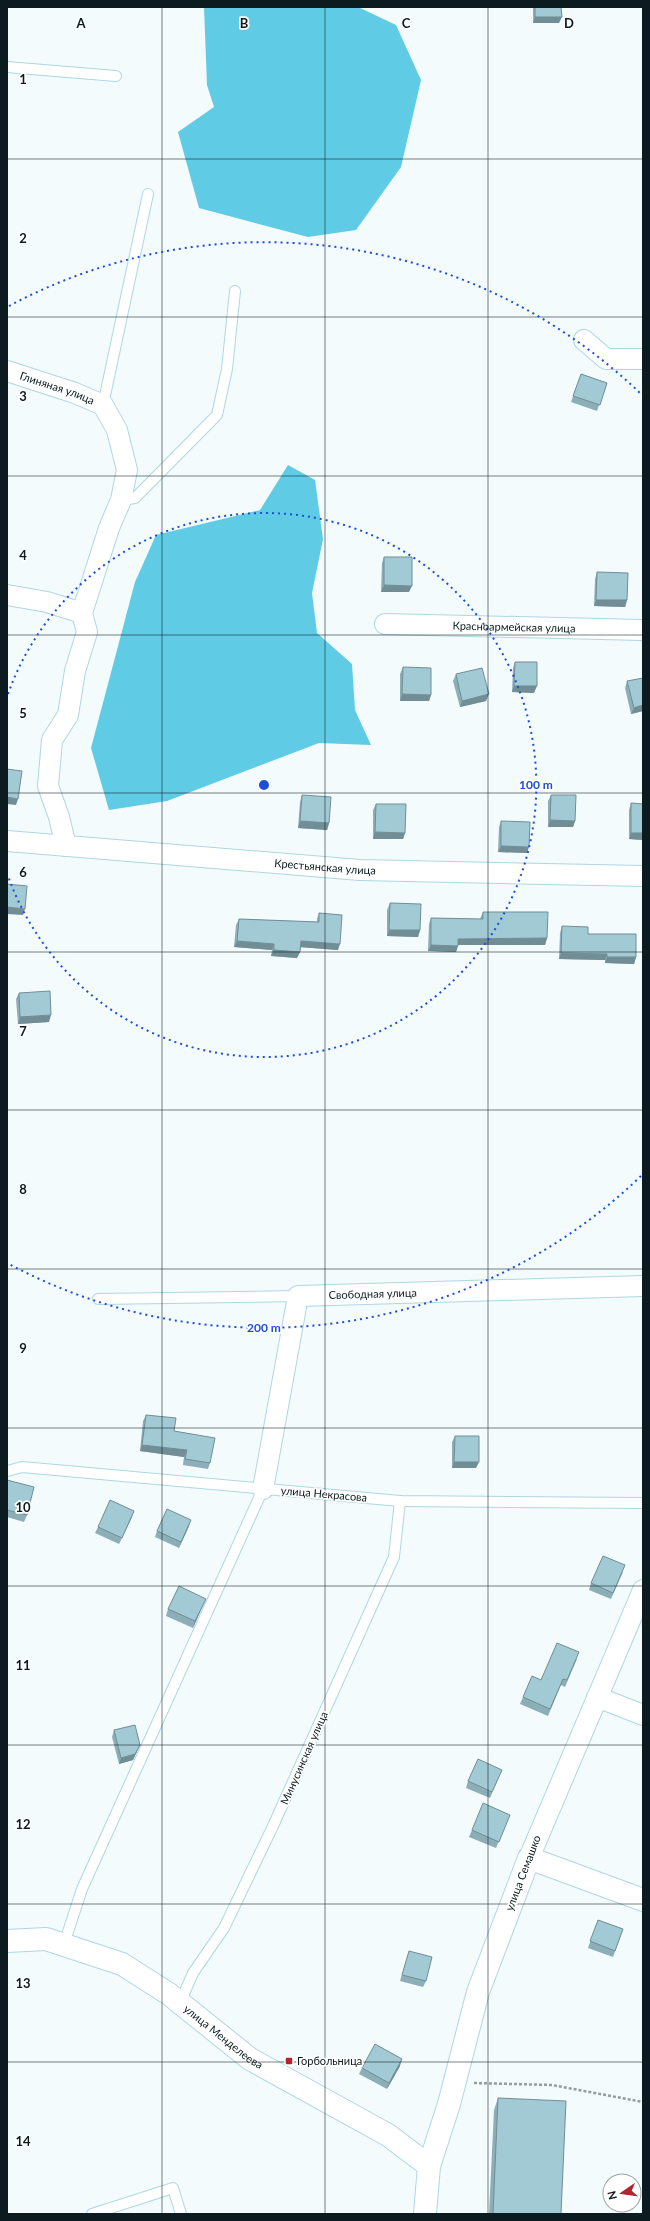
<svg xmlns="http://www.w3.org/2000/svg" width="650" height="2221" font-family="Lato,sans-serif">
<rect width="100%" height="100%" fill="#f3fbfd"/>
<!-- water -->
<g fill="#60cbe5">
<polygon points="204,7 358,7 396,25 421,80 401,167 356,230 308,237 199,208 178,132 214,107 207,85"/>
<polygon points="288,465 315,480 323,539 312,593 317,633 352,664 355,710 371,745 319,743 167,801 109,810 91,748 135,582 156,535 260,510"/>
</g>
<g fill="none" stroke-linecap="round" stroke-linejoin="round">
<!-- service casing -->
<g stroke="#aed7e3" stroke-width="12">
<g id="service">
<polyline points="7,67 116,76"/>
<polyline points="103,405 148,194"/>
<polyline points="121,500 135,498 217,415 227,369 235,291"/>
<polyline points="98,1299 298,1296"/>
<polyline points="7,1471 22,1467 400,1501 643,1503"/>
<polyline points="64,1944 82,1889 263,1489"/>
<polyline points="180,2003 193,1973 224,1928 273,1826 394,1557 400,1501"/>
<polyline points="92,2214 173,2188 181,2214"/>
</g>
</g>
<!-- minor casing -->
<g stroke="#aed7e3" stroke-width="22">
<g id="minor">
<polyline points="584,340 606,359 643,359"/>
<path id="s1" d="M7 371 75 393 103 405 117 430 127 470 121 500 109 528 82 613 87 632 75 671 68 715 52 740 48 786 59 817 66 846"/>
<polyline points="7,595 47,602 82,613"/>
<path id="s2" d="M385 624 643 630"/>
<path id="s3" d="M7 841 360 870 643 876"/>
<path id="s4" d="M263 1489 298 1296 643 1286"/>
<polyline points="597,1697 643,1715"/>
<polyline points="529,1858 643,1590"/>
</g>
</g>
<!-- tertiary casing -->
<g stroke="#aed7e3" stroke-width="24">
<g id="tertiary">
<path id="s5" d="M7 1941 46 1939 122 1964 169 1994 250 2059 388 2135 429 2166"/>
<polyline points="425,2214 429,2166 449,2104 478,1992 529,1858 643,1900"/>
</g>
</g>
<!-- path -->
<polyline stroke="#929da0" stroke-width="2.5" stroke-dasharray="3 2" stroke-linecap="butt" points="474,2083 552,2085 643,2102"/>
<!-- service -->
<use href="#service" stroke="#fff" stroke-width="10"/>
<!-- minor -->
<use href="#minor" stroke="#fff" stroke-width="20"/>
<!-- tertiary -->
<use href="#tertiary" stroke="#fff" stroke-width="22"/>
</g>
<!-- wall -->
<g fill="#8baeb7">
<polygon points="533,7 561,7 559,23 533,23"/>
<polygon points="581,374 607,383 597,411 571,402"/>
<polygon points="384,557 409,592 381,592 382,563"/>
<polygon points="597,572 627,600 625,607 594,606 595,579"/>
<polygon points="515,662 534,693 512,692 513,668"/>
<polygon points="403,667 431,695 429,701 400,701 400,674"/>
<polygon points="456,674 486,701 460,707 453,681"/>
<polygon points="627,681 643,711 631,714 625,688"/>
<polygon points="302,795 329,823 327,830 298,828 300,802"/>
<polygon points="551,795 575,821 573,827 548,827 548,801"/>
<polygon points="631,803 643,804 643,840 629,839 629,810"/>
<polygon points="376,804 405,833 403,839 373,839 373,810"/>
<polygon points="501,821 527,853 498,852 499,827"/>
<polygon points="390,903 420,930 418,937 387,936 387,910"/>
<polygon points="483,912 547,938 545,945 458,945 456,952 428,951 429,924 431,918 480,919"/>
<polygon points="319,913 338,950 300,947 300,952 297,958 271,956 272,950 234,947 236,925 239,919 317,922 317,919"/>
<polygon points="562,926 588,934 636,957 634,964 605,963 605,960 559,959 560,933"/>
<polygon points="19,993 49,1022 18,1024 16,999"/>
<polygon points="146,1415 174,1431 210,1463 208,1469 183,1465 184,1457 140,1451 143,1421"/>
<polygon points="455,1436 476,1468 452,1468 452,1442"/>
<polygon points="7,1480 27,1515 24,1522 7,1517"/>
<polygon points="132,1517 119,1544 95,1533 98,1527"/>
<polygon points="189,1526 179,1548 155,1537 157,1531"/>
<polygon points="623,1572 611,1599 589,1590 591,1583"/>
<polygon points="203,1605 193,1628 166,1616 168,1609"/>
<polygon points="577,1659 565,1687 561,1685 548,1716 520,1704 523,1697 541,1680"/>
<polygon points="114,1730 137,1751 133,1760 119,1764 112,1737"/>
<polygon points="502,1770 490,1798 466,1788 468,1781"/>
<polygon points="510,1815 496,1848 469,1837 472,1830"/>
<polygon points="598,1920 623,1929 613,1957 588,1948"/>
<polygon points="409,1951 426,1981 423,1987 400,1981"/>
<polygon points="400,2066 387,2089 359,2074 362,2068"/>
<polygon points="498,2098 561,2214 489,2214 494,2110"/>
</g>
<!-- shaded-wall -->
<g fill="#718d95">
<polygon points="535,17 562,17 559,23 533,23"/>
<polygon points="384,585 412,586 409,592 381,592"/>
<polygon points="596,600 627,600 625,607 594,606"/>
<polygon points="514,686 537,686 534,693 512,692"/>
<polygon points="402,694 431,695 429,701 400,701"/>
<polygon points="489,694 486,701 460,707 462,701"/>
<polygon points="643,705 643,711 631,714 634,708"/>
<polygon points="7,797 18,799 16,805 7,804"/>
<polygon points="550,820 575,821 573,827 548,827"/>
<polygon points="300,821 329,823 327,830 298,828"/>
<polygon points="375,832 405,833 403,839 373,839"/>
<polygon points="631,833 643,833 643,840 629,839"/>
<polygon points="501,846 529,847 527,853 498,852"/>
<polygon points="7,907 25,909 23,915 7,914"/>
<polygon points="389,930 420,930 418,937 387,936"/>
<polygon points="547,938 545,945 456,945 458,939"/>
<polygon points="237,941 274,944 272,950 234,947"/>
<polygon points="301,941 340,944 338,950 298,947"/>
<polygon points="431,945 458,946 456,952 428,951"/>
<polygon points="274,950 300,952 297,958 271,956"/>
<polygon points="561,953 607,954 605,960 559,959"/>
<polygon points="607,957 636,957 634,964 605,963"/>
<polygon points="51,1015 49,1022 18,1024 20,1017"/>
<polygon points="142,1445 187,1450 184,1457 140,1451"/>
<polygon points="454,1462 479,1462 476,1468 452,1468"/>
<polygon points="134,1511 132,1517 119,1544 122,1538"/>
<polygon points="191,1520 189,1526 179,1548 181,1542"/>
<polygon points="206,1599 203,1605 193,1628 195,1621"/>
<polygon points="140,1745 133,1760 119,1764 121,1758"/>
<polygon points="402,2059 400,2066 387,2089 389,2083"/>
</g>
<!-- building -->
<g fill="#a2cad5" stroke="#718d95">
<polygon points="535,7 561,7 562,17 535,17"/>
<polygon points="581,374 607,383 600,405 573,396"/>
<polygon points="384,557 412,557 412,586 384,585"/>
<polygon points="597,572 628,573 627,600 596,600"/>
<polygon points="515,662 537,662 537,686 514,686"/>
<polygon points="403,667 431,668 431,695 402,694"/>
<polygon points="482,668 489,694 462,701 456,674"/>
<polygon points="643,678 643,705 634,708 627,681"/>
<polygon points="7,769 22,771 18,799 7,797"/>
<polygon points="302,795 331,797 329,823 300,821"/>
<polygon points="551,795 576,795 575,821 550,820"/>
<polygon points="631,803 643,804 643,833 631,833"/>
<polygon points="376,804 406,804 405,833 375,832"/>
<polygon points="501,821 530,822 529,847 501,846"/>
<polygon points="7,884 27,886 25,909 7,907"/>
<polygon points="390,903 421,904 420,930 389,930"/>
<polygon points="483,912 548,912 547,938 458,939 458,946 431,945 431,918 483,919"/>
<polygon points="319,913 342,915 340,944 301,941 300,952 274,950 274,944 237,941 239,919 319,922"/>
<polygon points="562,926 588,927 588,934 636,934 636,957 607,957 607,954 561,953"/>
<polygon points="50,991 51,1015 20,1017 19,993"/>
<polygon points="146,1415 176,1418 174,1431 215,1438 210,1463 185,1459 187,1450 142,1445"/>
<polygon points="455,1436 479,1436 479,1462 454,1462"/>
<polygon points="7,1480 34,1487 27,1515 7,1510"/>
<polygon points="110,1500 134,1511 122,1538 98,1527"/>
<polygon points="167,1509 191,1520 181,1542 157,1531"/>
<polygon points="603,1556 625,1565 613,1593 591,1583"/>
<polygon points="179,1586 206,1599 195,1621 168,1609"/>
<polygon points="557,1643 579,1652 567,1680 563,1679 550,1709 523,1697 532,1676 541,1680"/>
<polygon points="135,1725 140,1745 135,1754 121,1758 114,1730"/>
<polygon points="478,1759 502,1770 492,1792 468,1781"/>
<polygon points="483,1803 510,1815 499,1842 472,1830"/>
<polygon points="598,1920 623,1929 615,1951 590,1941"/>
<polygon points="409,1951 432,1957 426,1981 402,1975"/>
<polygon points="375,2044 402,2059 389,2083 362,2068"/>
<polygon points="498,2098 566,2101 561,2214 493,2214"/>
</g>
<!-- grid -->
<path fill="none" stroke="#0c1b1f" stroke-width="1" stroke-opacity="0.55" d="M162 7V2214M325 7V2214M488 7V2214M7 159H643M7 317H643M7 476H643M7 635H643M7 793H643M7 952H643M7 1110H643M7 1269H643M7 1428H643M7 1586H643M7 1745H643M7 1904H643M7 2062H643"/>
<!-- distance rings -->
<g fill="none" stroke="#1d4ed8" stroke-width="2" stroke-dasharray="2 4">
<path d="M8 694A272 272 0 1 1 8 876"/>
<path d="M641 1176A543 543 0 0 1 9 1264M9 306A543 543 0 0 1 641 394"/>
</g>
<!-- markers -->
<rect fill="#b5232f" stroke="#fff" stroke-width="1.5" x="285" y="2057" width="8" height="8" rx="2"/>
<g text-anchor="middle" stroke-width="3.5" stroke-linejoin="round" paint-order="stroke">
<!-- street labels -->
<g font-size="11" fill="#0c1b1f" stroke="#fff">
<text dy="4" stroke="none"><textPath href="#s1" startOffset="53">Глиняная улица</textPath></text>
<text dy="4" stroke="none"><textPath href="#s2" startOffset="129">Красноармейская улица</textPath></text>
<text dy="4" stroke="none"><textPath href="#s3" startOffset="319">Крестьянская улица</textPath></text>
<text dy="4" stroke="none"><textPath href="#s4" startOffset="271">Свободная улица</textPath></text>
<text transform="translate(324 1494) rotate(5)" y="4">улица Некрасова</text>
<text transform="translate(304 1758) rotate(-66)" y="4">Минусинская улица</text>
<text transform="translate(523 1873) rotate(-69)" y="4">улица Семашко</text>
<text dy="4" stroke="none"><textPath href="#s5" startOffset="244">улица Менделеева</textPath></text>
</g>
<!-- poi labels -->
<g font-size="11" fill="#0c1b1f" stroke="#fff" text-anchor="start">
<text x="297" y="2065">Горбольница</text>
</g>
</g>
<g font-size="13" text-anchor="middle" font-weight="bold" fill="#0c1b1f" stroke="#fff" stroke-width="3.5" stroke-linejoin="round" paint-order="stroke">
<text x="81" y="28">A</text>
<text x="244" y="28">B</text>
<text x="406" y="28">C</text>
<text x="569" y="28">D</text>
<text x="23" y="84">1</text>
<text x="23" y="243">2</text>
<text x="23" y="401">3</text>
<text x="23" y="560">4</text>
<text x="23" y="718">5</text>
<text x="23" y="877">6</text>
<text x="23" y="1036">7</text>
<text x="23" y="1194">8</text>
<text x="23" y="1353">9</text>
<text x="23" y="1512">10</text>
<text x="23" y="1670">11</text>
<text x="23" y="1829">12</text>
<text x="23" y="1988">13</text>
<text x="23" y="2146">14</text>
</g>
<circle cx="264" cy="785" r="6" fill="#1d4ed8" stroke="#fff" stroke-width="2"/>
<g font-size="12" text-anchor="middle" font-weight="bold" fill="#1d4ed8" stroke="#fff" stroke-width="3.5" stroke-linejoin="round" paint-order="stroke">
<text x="536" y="789">100 m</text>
<text x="264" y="1332">200 m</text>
</g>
<!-- border -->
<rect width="650" height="2221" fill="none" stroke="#0c1b1f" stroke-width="16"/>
<!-- north arrow -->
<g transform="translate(622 2193) rotate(257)"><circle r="19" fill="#ffffff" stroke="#9ea4a5"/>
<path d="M0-3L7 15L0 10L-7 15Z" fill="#b5232f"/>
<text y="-6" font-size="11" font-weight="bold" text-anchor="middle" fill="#0c1b1f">N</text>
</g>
</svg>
